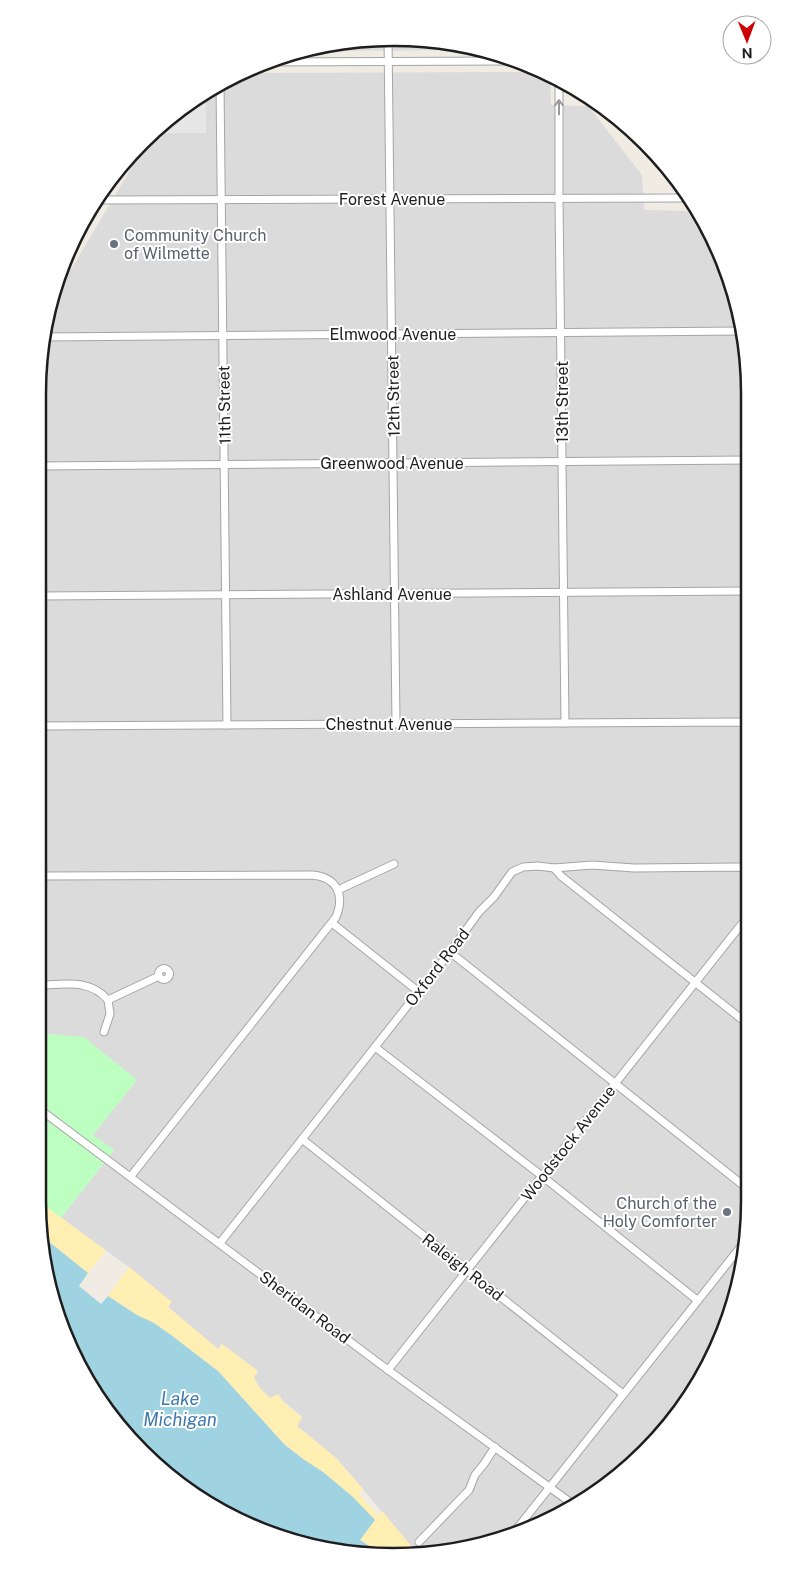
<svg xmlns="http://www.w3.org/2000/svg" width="787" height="1594" font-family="'Public Sans',sans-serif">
<rect width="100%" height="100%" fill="#f0ece3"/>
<!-- residential -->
<g fill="#dcdbdb">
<polygon points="394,38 463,44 483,50 302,51 324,44"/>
<polygon points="543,72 550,76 551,105 588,106 642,175 644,210 687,211 727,274 746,347 749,1201 743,1270 722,1337 661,1435 610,1483 551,1520 440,1553 417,1553 336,1458 297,1426 302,1417 283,1401 278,1394 270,1399 259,1387 254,1377 258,1372 222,1344 218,1349 168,1307 171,1302 129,1267 61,1218 114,1150 92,1135 38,1033 38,393 44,324 50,305 152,133 196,97 242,73"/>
</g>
<!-- sand -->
<g fill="#ffefb3">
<polygon points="38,1200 106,1251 88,1273 43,1237"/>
<polygon points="129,1267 172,1302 168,1307 218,1349 222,1344 258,1371 254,1377 259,1387 270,1398 278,1394 283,1402 302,1417 297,1426 336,1458 363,1489 359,1493 365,1500 366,1504 371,1507 378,1516 382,1511 417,1553 377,1551 360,1540 353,1497 323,1472 303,1459 284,1444 218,1371 171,1335 154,1323 137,1315 108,1296"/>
</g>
<!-- park -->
<polygon fill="#bdfec1" points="38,1033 84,1037 137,1080 93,1135 114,1150 61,1218 38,1200"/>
<!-- parking -->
<polygon fill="#e6e6e6" points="206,92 206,133 159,133 164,124 196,97"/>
<!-- water -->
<polygon fill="#a0d3e2" points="43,1237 88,1273 79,1286 101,1304 108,1296 137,1315 154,1323 171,1335 218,1371 284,1444 303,1459 323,1472 353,1497 375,1520 360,1540 377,1551 324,1550 257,1529 196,1497 111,1417 56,1315"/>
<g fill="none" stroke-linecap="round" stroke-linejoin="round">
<!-- minor casing -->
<g stroke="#a5a5a5" stroke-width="9">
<g id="minor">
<polyline points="388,38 396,724"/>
<polyline points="265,62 518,61"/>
<polyline points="559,82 559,199 565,723"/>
<polyline points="220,84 227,725"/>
<polyline points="95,200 688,198"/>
<polyline points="68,250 111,180"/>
<polyline points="43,337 742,331"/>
<polyline points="38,466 747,460"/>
<polyline points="38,596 747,591"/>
<polyline points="38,726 741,722 748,723"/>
<polyline points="554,868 561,876 749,1025"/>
<path d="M42 876 312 875C337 877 345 895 336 917L131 1176"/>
<polyline points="338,890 394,864"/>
<polyline points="332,923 419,992"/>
<polyline points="450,952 749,1190"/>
<circle cx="164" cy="974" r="5.5"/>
<path d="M38 985C64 985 89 978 108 1000L159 976"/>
<polyline points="104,1032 110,1014 108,1000"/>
<polyline points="375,1047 542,1176 697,1300"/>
<polyline points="38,1108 388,1370 574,1505"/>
<polyline points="302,1139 623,1394"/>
<polyline points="220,1243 450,952 479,912 494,897 512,872 523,867 538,866 554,868 592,865 634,868 740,867 748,873"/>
<polyline points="388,1370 748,916"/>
<polyline points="515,1531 746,1240"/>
<polyline points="419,1542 469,1490 475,1475 484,1464 495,1447"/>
</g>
</g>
<!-- minor -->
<use href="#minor" stroke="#fff" stroke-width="7"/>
</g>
<!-- one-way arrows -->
<defs><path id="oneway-shaft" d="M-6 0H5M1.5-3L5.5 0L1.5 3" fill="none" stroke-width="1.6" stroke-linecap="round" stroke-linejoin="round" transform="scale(1.25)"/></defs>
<use stroke="#9a9a9a" href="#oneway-shaft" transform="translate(559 107) rotate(-90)"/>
<!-- markers -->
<g fill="#6b7280" stroke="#fff" stroke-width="2">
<circle cx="114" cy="244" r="5"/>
<circle cx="727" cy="1212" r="5"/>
</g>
<g text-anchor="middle" stroke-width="4" stroke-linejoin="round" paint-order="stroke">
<!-- street labels -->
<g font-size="16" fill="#1e1e1e" stroke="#fff">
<text x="392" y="205">Forest Avenue</text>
<text x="393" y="340">Elmwood Avenue</text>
<text transform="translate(393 396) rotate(-91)" y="6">12th Street</text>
<text transform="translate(562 402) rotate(-90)" y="6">13th Street</text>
<text transform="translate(224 405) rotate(-91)" y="6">11th Street</text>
<text x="392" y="469">Greenwood Avenue</text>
<text x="392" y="600">Ashland Avenue</text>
<text x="389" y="730">Chestnut Avenue</text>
<text transform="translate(437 967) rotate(-52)" y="6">Oxford Road</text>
<text transform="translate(568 1143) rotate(-52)" y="6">Woodstock Avenue</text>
<text transform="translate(463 1267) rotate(38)" y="6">Raleigh Road</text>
<text transform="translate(305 1307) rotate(37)" y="6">Sheridan Road</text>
</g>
<!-- worship labels -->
<g font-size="16" fill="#5b616d" stroke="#fff" text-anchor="start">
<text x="124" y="241">Community Church<tspan x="124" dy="18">of Wilmette</tspan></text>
<text x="717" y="1209" text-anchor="end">Church of the<tspan x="717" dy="18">Holy Comforter</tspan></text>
</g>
<!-- water labels -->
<g font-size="18" font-style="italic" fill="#4079ae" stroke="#fff">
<text x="180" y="1405">Lake<tspan x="180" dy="21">Michigan</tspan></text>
</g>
</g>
<!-- crop -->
<path d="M0 0H787V1594H0ZM393 46H394A347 347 0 0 1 741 393V1201A347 347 0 0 1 394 1548H393A347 347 0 0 1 46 1201V393A347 347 0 0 1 393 46Z" fill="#fff" fill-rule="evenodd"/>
<path fill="none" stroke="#1e1e1e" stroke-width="2.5" d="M393 46H394A347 347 0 0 1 741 393V1201A347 347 0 0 1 394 1548H393A347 347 0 0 1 46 1201V393A347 347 0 0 1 393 46Z"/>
<!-- north arrow -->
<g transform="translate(747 40) rotate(179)"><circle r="24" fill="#ffffff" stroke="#a5a5a5"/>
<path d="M0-4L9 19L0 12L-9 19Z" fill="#cd0002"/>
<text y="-8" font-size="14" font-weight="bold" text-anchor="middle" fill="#1e1e1e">N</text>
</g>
</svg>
